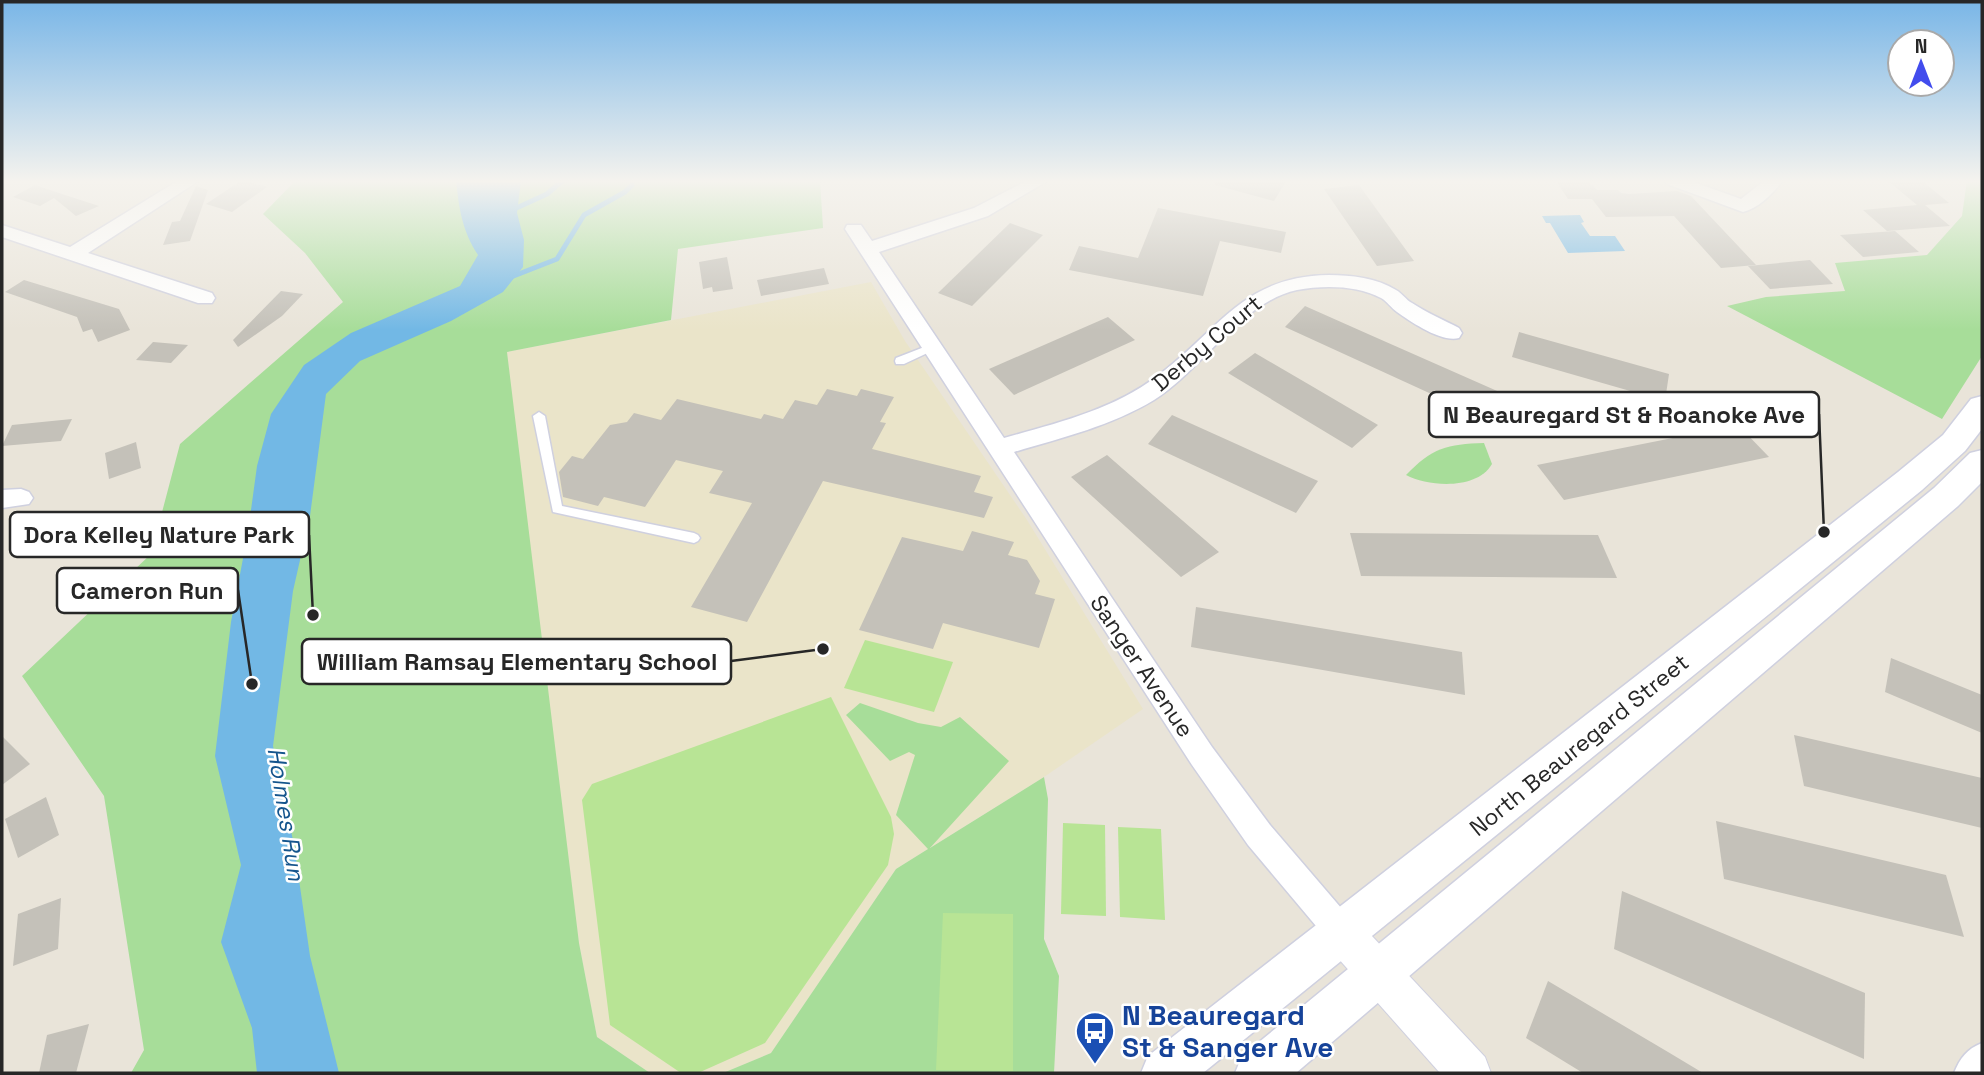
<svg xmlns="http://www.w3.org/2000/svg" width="1984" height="1075" font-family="'Space Grotesk',sans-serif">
<rect width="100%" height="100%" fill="#e9e4d9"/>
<!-- education -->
<polygon fill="#eae4c9" points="871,282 905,341 1027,520 1143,709 1044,777 896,869 771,1053 723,1073 650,1073 597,1037 579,943 532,590 507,352"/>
<!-- green -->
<g fill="#a7dd99">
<polygon points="296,180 820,180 823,228 678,249 671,320 507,352 579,943 597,1037 650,1073 131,1073 144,1050 104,796 22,676 151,554 180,444 343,302 305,253 263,214"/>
<polygon points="1967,180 1982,180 1982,356 1942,419 1727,306 1766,297 1845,291 1835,263 1927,255 1962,216"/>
<path d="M1484 443 1492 464C1477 490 1429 487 1406 475 1432 448 1447 444 1484 443Z"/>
<polygon points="860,703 918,723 941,727 960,717 1009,761 930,848 1044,777 1048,799 1044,939 1059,976 1054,1073 723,1073 771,1053 896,869 928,849 896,815 915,755 909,752 890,761 846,715"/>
</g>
<!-- pitch -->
<g fill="#b8e495">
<polygon points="865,640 953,662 934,712 844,688"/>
<polygon points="831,697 891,817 894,834 888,865 765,1043 698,1073 681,1073 610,1025 582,800 592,784"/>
<polygon points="1063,823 1105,825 1106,916 1061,914"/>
<polygon points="1118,827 1161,829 1165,920 1120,917"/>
<polygon points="943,913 1013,914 1013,1071 936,1070"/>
</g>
<!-- water -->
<g fill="#72b8e5">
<path d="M456 180H521L517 213 524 240 523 267 503 292 451 321 360 361 326 394 310 516 293 591 273 746 294 845 310 956 339 1073H257L252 1028 221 942 241 865 215 756 231 622 248 532 257 466 271 414 304 365 351 333 460 286 478 255C462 231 459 208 456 180Z"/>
<polygon points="1580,215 1584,222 1581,223 1590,236 1615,236 1625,251 1568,253 1550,223 1546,223 1542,216"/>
</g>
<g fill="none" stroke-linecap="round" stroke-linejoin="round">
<!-- stream -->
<g stroke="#72b8e5" stroke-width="5">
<polyline points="512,210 547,194 563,180"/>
<polyline points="511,277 557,259 584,215 625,192 632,185"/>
</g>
</g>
<!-- building -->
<g fill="#c4c1b9">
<polygon points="242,180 267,187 232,212 206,204"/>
<polygon points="1215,180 1272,180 1285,183 1274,201 1215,185"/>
<polygon points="1587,180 1597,190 1618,190 1621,193 1629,194 1677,191 1691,196 1756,265 1721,268 1674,216 1606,217 1592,199 1568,199 1556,181"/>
<polygon points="1887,180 1921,180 1949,203 1925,205 1950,226 1887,231 1863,210 1917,205"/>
<polygon points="35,185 62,194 99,206 76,216 54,198 40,206 13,197"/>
<polygon points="1359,185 1385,221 1414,261 1377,266 1324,189"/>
<polygon points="196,186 208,190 190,241 163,245 172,222 180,221"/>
<polygon points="1158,208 1286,232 1281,253 1220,241 1203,296 1069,270 1079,246 1138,258"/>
<polygon points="1010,223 1043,235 972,306 938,293"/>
<polygon points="1895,231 1919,252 1863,257 1840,235"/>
<polygon points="727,257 733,289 713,292 712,287 703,289 699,262"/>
<polygon points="1810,260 1833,284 1770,289 1748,266"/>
<polygon points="824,268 829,284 761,296 757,280"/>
<polygon points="24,280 119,309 130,330 98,342 92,329 83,332 77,317 5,292"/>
<polygon points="281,291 303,294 282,316 238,347 233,340"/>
<polygon points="1305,306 1368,334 1504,394 1486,419 1285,327"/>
<polygon points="1108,317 1135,340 1014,395 989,369"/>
<polygon points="1519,332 1669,374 1665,401 1512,357"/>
<polygon points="153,342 188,345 171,363 136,360"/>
<polygon points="1255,353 1315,388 1378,425 1352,448 1228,373"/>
<polygon points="827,389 857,396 861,389 894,397 880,422 886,423 872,449 981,476 974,492 993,497 984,518 823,481 747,622 691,607 752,503 709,493 723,471 676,460 645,507 604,497 598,506 563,497 559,472 572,456 583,459 610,425 627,422 634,413 661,420 677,399 761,419 764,414 783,419 795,400 817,405"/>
<polygon points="1172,415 1243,447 1318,481 1296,513 1148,444"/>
<polygon points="72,419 61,441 2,446 12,425"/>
<polygon points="1738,425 1769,457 1564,500 1537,465"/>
<polygon points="136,442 141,468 109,479 105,453"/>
<polygon points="1107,455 1161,502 1219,552 1181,577 1071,477"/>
<polygon points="90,514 111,527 67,558 48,545"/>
<polygon points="972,531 1014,542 1008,555 1027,560 1040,581 1035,594 1055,599 1039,648 943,623 933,649 859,630 902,537 963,551"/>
<polygon points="1350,533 1598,535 1617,578 1361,576"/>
<polygon points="1196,607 1462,652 1465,695 1191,647"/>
<polygon points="1891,658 1982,695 1982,733 1885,692"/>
<polygon points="1794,735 1982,778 1982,828 1804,786"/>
<polygon points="2,736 30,764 2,785"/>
<polygon points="46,797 59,835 18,858 5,819"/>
<polygon points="1716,821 1946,875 1964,937 1724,879"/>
<polygon points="1622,891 1865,993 1864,1059 1614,949"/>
<polygon points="61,898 58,949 13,966 18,914"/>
<polygon points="1548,981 1668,1052 1703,1073 1583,1073 1526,1038"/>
<polygon points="89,1024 76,1073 39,1073 47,1035"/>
</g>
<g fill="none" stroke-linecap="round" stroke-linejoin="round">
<!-- service casing -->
<g stroke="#cfd0df" stroke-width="3">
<g id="service">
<polygon points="932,344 936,345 937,347 936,349 904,364 896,364 895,361 896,358"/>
<polygon points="539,412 545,416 562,506 694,533 698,535 700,538 698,541 694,543 553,512 533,416"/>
</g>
</g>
<!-- minor casing -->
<g stroke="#cfd0df" stroke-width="3">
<g id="minor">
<polygon points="179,180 200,180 88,253 212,293 215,298 212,303 198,303 2,237 2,225 70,247"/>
<path d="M1028 180H1049L988 216 879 252 1004 438C1057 423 1112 410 1156 377 1219 331 1242 276 1329 275 1351 275 1377 278 1396 290 1402 293 1406 300 1412 303 1427 313 1444 320 1459 328L1462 333 1459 338C1442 343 1411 322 1397 312 1391 308 1387 301 1381 298 1357 285 1323 285 1297 290 1241 302 1202 370 1154 400 1111 426 1061 438 1014 452L1212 747 1270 825 1354 923 1359 934 1354 945 1343 950 1332 945 1248 845 1192 765 845 229 847 225H861L872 241 974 208Z"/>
<path d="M1664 180H1688L1741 199 1765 180H1783C1774 193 1759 208 1743 212L1667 184Z"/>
<polygon points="21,489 29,492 33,498 29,504 2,508 2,490"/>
<path d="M1982 1043V1073H1954C1960 1058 1967 1049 1982 1043Z"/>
</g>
</g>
<!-- tertiary casing -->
<g stroke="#cfd0df" stroke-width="2">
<polygon id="tertiary" points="1343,914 1357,920 1485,1057 1491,1073 1440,1073 1329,948 1323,934 1329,920"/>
</g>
<!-- secondary casing -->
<g stroke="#cfd0df" stroke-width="3">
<g id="secondary">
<polygon points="1982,396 1982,429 1965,451 1922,490 1203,1073 1141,1073 1148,1056 1898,472 1943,435 1971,399"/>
<polygon points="1982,450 1982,482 1958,506 1296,1073 1235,1073 1242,1056 1934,488 1970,453"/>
</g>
</g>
<!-- service -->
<use href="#service" fill="#fff" fill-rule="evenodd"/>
<!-- minor -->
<use href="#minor" fill="#fff" fill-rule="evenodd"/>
<!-- tertiary -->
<use href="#tertiary" fill="#fff" fill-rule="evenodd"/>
<!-- secondary -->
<use href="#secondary" fill="#fff" fill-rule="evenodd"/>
</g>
<!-- sky -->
<linearGradient id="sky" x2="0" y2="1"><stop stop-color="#79b6e7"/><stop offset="0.55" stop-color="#f5f3ee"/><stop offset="1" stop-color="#f5f3ee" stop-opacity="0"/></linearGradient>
<rect width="1984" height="330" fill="url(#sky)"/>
<!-- icons -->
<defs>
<g id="bus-pin" transform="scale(2.0125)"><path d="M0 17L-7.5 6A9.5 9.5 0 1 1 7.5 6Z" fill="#1a4fb4" stroke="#fff"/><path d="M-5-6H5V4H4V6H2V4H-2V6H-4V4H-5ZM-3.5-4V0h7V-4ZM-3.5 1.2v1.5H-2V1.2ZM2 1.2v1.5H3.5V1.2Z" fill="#fff"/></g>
</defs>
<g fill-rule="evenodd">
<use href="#bus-pin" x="1095" y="1031"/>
</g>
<g text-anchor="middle" stroke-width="5" stroke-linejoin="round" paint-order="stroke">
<!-- street labels -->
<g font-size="23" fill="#272727" stroke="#fff">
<text transform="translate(1207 343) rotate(-40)" y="8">Derby Court</text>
<text transform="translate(1142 666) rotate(56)" y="8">Sanger Avenue</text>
<text transform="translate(1579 745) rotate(-39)" y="8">North Beauregard Street</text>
</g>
<!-- water labels -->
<g font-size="24" font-style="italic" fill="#15558d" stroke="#fff">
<text transform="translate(286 814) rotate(81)" y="8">Holmes Run</text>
</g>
<!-- near-transit labels -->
<g font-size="28" font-weight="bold" fill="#164399" stroke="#fff" text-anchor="start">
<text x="1122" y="1025">N Beauregard<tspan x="1122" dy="32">St &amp; Sanger Ave</tspan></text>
</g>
</g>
<!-- callouts -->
<path fill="none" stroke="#272727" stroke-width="2.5" d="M1824 532L1819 414M313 615L309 535M252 684L238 590M823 649L731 661"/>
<g fill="#272727" stroke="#fff" stroke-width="2.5">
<circle cx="1824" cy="532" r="7"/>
<circle cx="313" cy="615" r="7"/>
<circle cx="252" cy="684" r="7"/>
<circle cx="823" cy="649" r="7"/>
</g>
<g fill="#fff" stroke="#272727" stroke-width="2.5">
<rect x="1429" y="392" width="390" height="45" rx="7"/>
<rect x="10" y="512" width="299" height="45" rx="7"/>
<rect x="57" y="568" width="181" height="45" rx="7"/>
<rect x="302" y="639" width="429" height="45" rx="7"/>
</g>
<g font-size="24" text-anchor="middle" font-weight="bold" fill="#272727">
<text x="1624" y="423">N Beauregard St &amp; Roanoke Ave</text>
<text x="159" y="543">Dora Kelley Nature Park</text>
<text x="147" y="599">Cameron Run</text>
<text x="517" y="670">William Ramsay Elementary School</text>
</g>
<!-- border -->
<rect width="1984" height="1075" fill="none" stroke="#272727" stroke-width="7"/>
<!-- north arrow -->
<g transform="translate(1921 63)"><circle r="33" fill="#ffffff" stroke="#a9a9a9" stroke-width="2"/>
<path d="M0-5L12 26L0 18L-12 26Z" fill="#424ced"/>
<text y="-10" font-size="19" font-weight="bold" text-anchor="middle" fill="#272727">N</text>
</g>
</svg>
